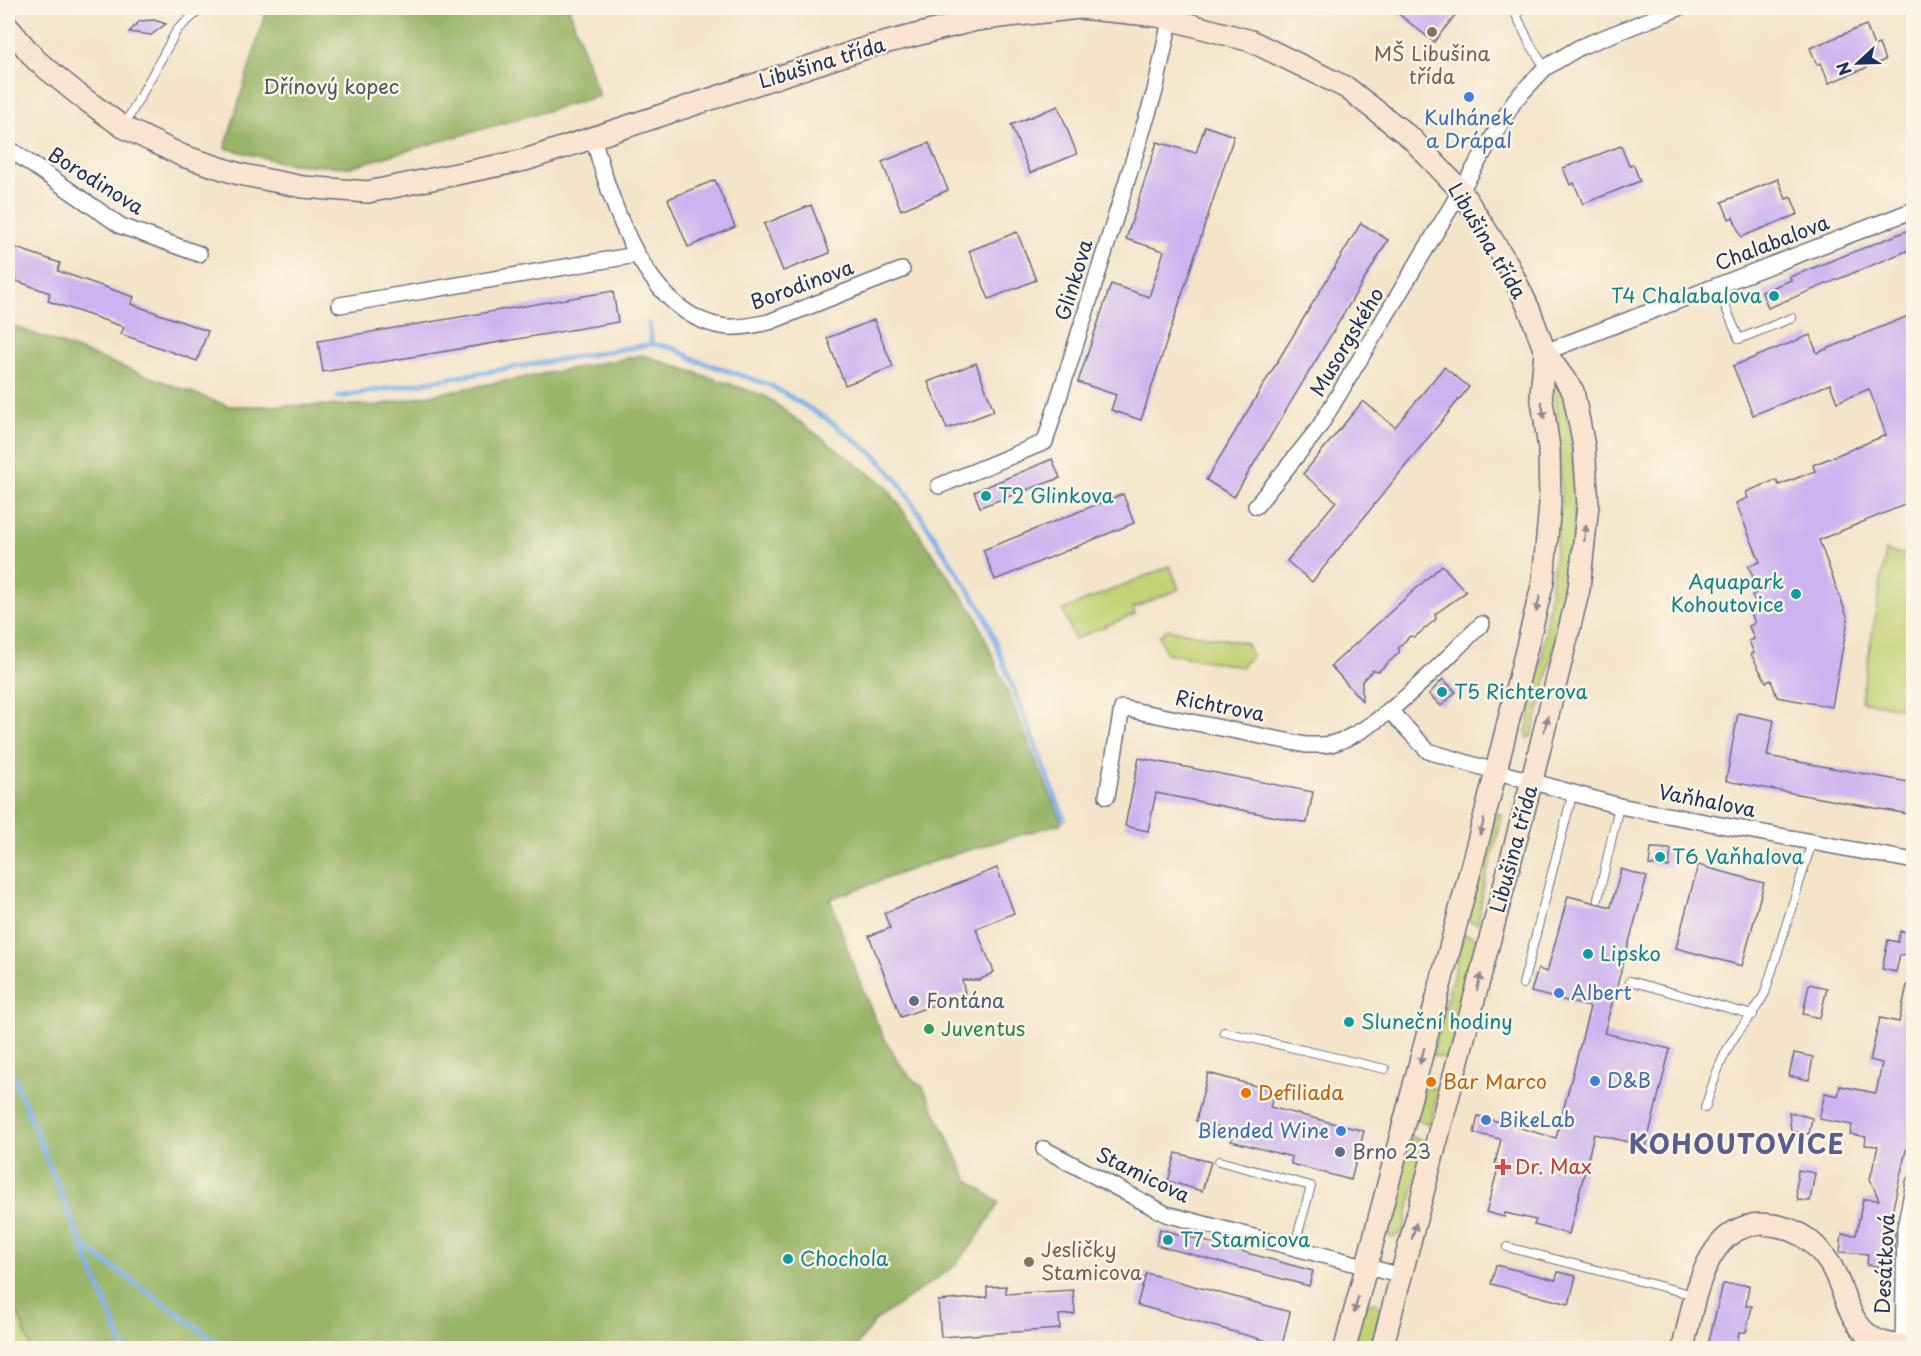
<svg xmlns="http://www.w3.org/2000/svg" width="1921" height="1356" font-family="'Playpen Sans',sans-serif">
<rect width="100%" height="100%" fill="#fcf5e5"/>
<filter id="ink" filterUnits="userSpaceOnUse"><feTurbulence type="fractalNoise" baseFrequency=".0167" numOctaves="2"/><feDisplacementMap in="SourceGraphic" scale="12" xChannelSelector="R" yChannelSelector="G"/><feConvolveMatrix kernelMatrix="1 2 1 2 8 2 1 2 1" color-interpolation-filters="sRGB"/></filter>
<filter id="wash" filterUnits="userSpaceOnUse"><feTurbulence type="fractalNoise" baseFrequency=".008" numOctaves="4" result="noise"/><feDisplacementMap in="SourceGraphic" scale="24" xChannelSelector="R" yChannelSelector="G"/><feGaussianBlur stdDeviation="1.35" result="paint"/><feColorMatrix in="noise" values="0 0 0 0 0 0 0 0 0 0 0 0 0 0 0 0 0 1.4 0 .05"/><feComposite in="paint" operator="in"/></filter>
<g filter="url(#wash)">
<rect width="100%" height="100%" fill="#f4e4c9"/>
<!-- green -->
<g fill="#c2d376" stroke="#6e816a" stroke-width="1.5">
<path d="M1552 379H1558C1595 507 1564 611 1532 735L1528 738 1526 732 1541 665 1561 504 1560 441Z"/>
<polygon points="1886,551 1913,556 1913,710 1861,701"/>
<polygon points="1170,566 1179,589 1133,608 1135,614 1074,639 1063,610"/>
<polygon points="1167,629 1246,643 1252,655 1241,667 1166,653 1159,636"/>
<polygon points="1500,813 1502,818 1483,889 1478,924 1468,921 1495,816"/>
<polygon points="1464,934 1477,938 1448,1059 1432,1055"/>
<polygon points="1426,1086 1439,1090 1430,1124 1415,1120"/>
<polygon points="1411,1137 1426,1141 1403,1232 1393,1238 1389,1237 1386,1230"/>
<polygon points="8,1289 9,1289 31,1348 8,1348"/>
<polygon points="1371,1302 1378,1304 1381,1311 1371,1348 1353,1348 1364,1307"/>
</g>
<!-- forest -->
<g fill="#99b567" stroke="#5a7262" stroke-width="1.5">
<polygon points="267,8 569,8 599,96 350,167 288,164 225,148"/>
<path d="M8 324 228 406 378 405 643 355 765 396 886 486 976 616 1062 823 945 857 830 899C847 945 882 1064 923 1087L968 1180 999 1203 973 1244 952 1268 875 1321 855 1348H31L8 1289Z"/>
</g>
<g fill="none" stroke-linecap="round" stroke-linejoin="round">
<!-- stream -->
<g stroke="#7db1ea" stroke-width="5">
<polyline points="649,324 652,344 673,348 698,361 770,385 827,419 876,456 898,481 984,613 1064,819"/>
<polyline points="338,397 652,344"/>
<polyline points="8,1063 124,1348"/>
<polyline points="83,1246 216,1341 221,1348"/>
</g>
</g>
<g id="blocks">
<!-- building -->
<g fill="#cdb4f0">
<polygon points="1391,8 1461,8 1434,42"/>
<polygon points="154,20 166,24 151,35 129,32 140,21"/>
<polygon points="1866,25 1874,46 1879,44 1885,60 1829,83 1821,63 1817,65 1810,48"/>
<polygon points="1058,106 1077,154 1030,173 1011,125"/>
<polygon points="1205,126 1234,136 1141,420 1111,410 1116,395 1078,382 1111,284 1149,297 1164,251 1126,239 1157,142 1196,153"/>
<polygon points="929,143 948,190 901,210 882,162"/>
<polygon points="1621,146 1629,166 1633,164 1640,181 1583,204 1574,183 1570,185 1563,168"/>
<polygon points="1778,179 1786,199 1791,197 1798,214 1741,237 1733,217 1729,219 1722,202"/>
<polygon points="715,180 735,227 688,247 668,199"/>
<polygon points="811,205 830,253 783,271 764,224"/>
<polygon points="1361,223 1388,240 1234,497 1206,480"/>
<polygon points="1914,228 1914,248 1768,308 1762,292 1791,280 1790,277"/>
<polygon points="1017,232 1036,280 989,299 969,251"/>
<polygon points="8,245 60,263 58,271 134,297 131,304 208,331 197,361 121,334 124,327 48,301 50,293 8,278"/>
<polygon points="613,291 618,322 323,372 318,341"/>
<polygon points="1913,314 1914,501 1819,540 1848,619 1832,707 1777,697 1771,680 1766,682 1751,654 1754,653 1749,641 1754,639 1749,626 1755,623 1750,610 1757,607 1752,595 1756,593 1751,580 1754,579 1748,566 1760,562 1736,503 1748,498 1746,492 1776,480 1779,485 1815,471 1813,465 1886,435 1869,389 1837,402 1830,384 1753,415 1733,366 1810,335 1817,353"/>
<polygon points="874,320 893,367 845,385 827,338"/>
<polygon points="976,363 994,411 947,429 928,382"/>
<polygon points="1444,367 1469,387 1312,582 1287,561 1336,501 1303,474 1363,401 1395,427"/>
<polygon points="1052,459 1060,478 980,507 974,492"/>
<polygon points="1123,494 1134,523 995,580 983,550"/>
<polygon points="1442,565 1466,592 1435,614 1436,619 1415,637 1410,636 1399,647 1399,653 1379,671 1373,670 1362,681 1362,701 1331,666"/>
<polygon points="1443,679 1456,692 1441,706 1429,694"/>
<polygon points="1738,713 1774,720 1767,756 1914,783 1914,815 1726,781"/>
<polygon points="1139,758 1313,792 1307,823 1156,793 1148,831 1125,826"/>
<polygon points="1651,848 1671,849 1669,867 1649,865"/>
<polygon points="1698,865 1764,883 1742,966 1676,948"/>
<polygon points="997,868 1014,913 976,929 994,972 980,980 962,980 965,993 901,1017 869,936 890,928 884,913"/>
<polygon points="1621,869 1647,877 1604,1033 1670,1049 1646,1146 1594,1134 1569,1234 1534,1225 1536,1220 1505,1213 1504,1217 1486,1212 1499,1165 1495,1164 1501,1139 1474,1133 1478,1116 1556,1138 1590,1007 1531,992 1538,969 1547,972 1568,896 1611,907"/>
<polygon points="1900,931 1914,933 1914,954 1900,955 1896,972 1882,969 1888,940 1898,942"/>
<polygon points="1809,984 1827,988 1820,1018 1803,1014"/>
<polygon points="1907,985 1914,986 1914,1116 1888,1229 1895,1230 1893,1268 1867,1265 1868,1254 1840,1252 1842,1234 1856,1235 1863,1199 1879,1200 1870,1179 1878,1146 1865,1145 1866,1137 1850,1134 1852,1125 1819,1119 1825,1093 1838,1096 1840,1086 1876,1093 1882,1063 1870,1060 1880,1018 1899,1022"/>
<polygon points="1794,1053 1813,1057 1809,1080 1789,1076"/>
<polygon points="1208,1073 1275,1091 1270,1107 1364,1131 1351,1180 1291,1164 1292,1157 1231,1141 1234,1131 1196,1121"/>
<polygon points="1789,1112 1812,1118 1809,1134 1791,1131"/>
<polygon points="1176,1153 1211,1162 1202,1191 1168,1181"/>
<polygon points="1798,1170 1815,1173 1810,1201 1798,1200 1796,1190"/>
<polygon points="1160,1229 1313,1271 1309,1286 1156,1245"/>
<polygon points="1496,1265 1556,1280 1558,1272 1576,1276 1569,1304 1491,1284"/>
<polygon points="1146,1273 1290,1312 1282,1345 1137,1305"/>
<polygon points="1723,1284 1749,1285 1746,1306 1752,1306 1746,1332 1739,1332 1736,1348 1707,1348"/>
<polygon points="1006,1286 1006,1294 1073,1290 1075,1314 1059,1315 1060,1329 941,1337 938,1301 987,1297 987,1287"/>
</g>
</g>
</g>
<g filter="url(#ink)">
<use href="#blocks" fill-opacity="0" stroke="#676e83" stroke-width="1.5"/>
<g fill="none" stroke-linecap="round" stroke-linejoin="round">
<!-- lane casing -->
<g stroke="#676e83" stroke-width="10">
<g id="lane">
<polyline points="1513,8 1529,42 1545,68"/>
<polyline points="124,126 177,30 202,8"/>
<polyline points="1717,287 1739,339 1792,318"/>
<polyline points="1598,899 1619,806"/>
<polyline points="1630,981 1753,1015"/>
<polyline points="1523,984 1573,792"/>
<polyline points="1224,1032 1385,1069"/>
<path d="M1705 1108C1713 1083 1721 1056 1736 1035 1746 1021 1757 1009 1765 993L1812 842"/>
<polyline points="1219,1161 1311,1186 1294,1248"/>
<polyline points="1507,1247 1694,1295"/>
</g>
</g>
<!-- street casing -->
<g stroke="#676e83" stroke-width="18">
<g id="street">
<path d="M593 137C611 202 646 319 728 327 742 328 755 325 769 322L902 270"/>
<polyline points="8,148 121,226 199,254"/>
<polyline points="340,305 636,255"/>
<polyline points="1545,352 1914,210"/>
<polyline points="939,486 1045,442 1155,91 1170,20"/>
<polyline points="1256,506 1318,429 1515,100 1545,68 1580,47 1679,8"/>
<polyline points="1389,710 1428,751 1474,765 1619,806 1914,861"/>
<path d="M1107 796 1122 708 1306 745C1315 745 1326 746 1334 743 1383 729 1444 659 1482 624"/>
<polyline points="1044,1149 1166,1214 1402,1276"/>
<polyline points="1903,1348 1905,1228 1914,1183"/>
</g>
</g>
<!-- secondary casing -->
<g stroke="#676e83" stroke-width="24">
<g id="secondary">
<polyline points="8,27 36,60 79,95 123,127 183,156 239,174 303,187 368,192 525,160 872,46 976,20 1079,8 1158,16 1251,41 1347,88 1411,138 1461,191 1507,263 1530,311 1545,352 1573,391 1584,446 1588,505 1579,589 1532,780 1382,1348"/>
<polyline points="1345,1348 1488,803 1543,582 1550,504 1549,449 1541,393 1545,352"/>
<path d="M1683 1348C1694 1302 1705 1215 1772 1225 1796 1228 1814 1241 1828 1261 1843 1282 1844 1310 1863 1330 1875 1343 1896 1347 1914 1345"/>
</g>
</g>
<!-- lane -->
<use href="#lane" stroke="#fff" stroke-width="8"/>
<!-- street -->
<use href="#street" stroke="#fff" stroke-width="15"/>
<!-- secondary -->
<use href="#secondary" stroke="#fce5d0" stroke-width="21"/>
</g>
<!-- one-way arrows -->
<defs><path id="oneway-solid" d="M-6-.8H1V-3.2L6.5 0L1 3.2V.8H-6Z" transform="scale(1.5)"/></defs>
<g fill="#8c8a97">
<use href="#oneway-solid" transform="translate(1543 410) rotate(81)"/>
<use href="#oneway-solid" transform="translate(1585 533) rotate(-84)"/>
<use href="#oneway-solid" transform="translate(1538 604) rotate(103)"/>
<use href="#oneway-solid" transform="translate(1546 724) rotate(-76)"/>
<use href="#oneway-solid" transform="translate(1482 827) rotate(105)"/>
<use href="#oneway-solid" transform="translate(1479 982) rotate(-76)"/>
<use href="#oneway-solid" transform="translate(1422 1056) rotate(105)"/>
<use href="#oneway-solid" transform="translate(1414 1231) rotate(-75)"/>
<use href="#oneway-solid" transform="translate(1356 1305) rotate(105)"/>
</g>
</g>
<!-- markers -->
<g fill="#8d6e63" stroke="#fcf5e5" stroke-width="2">
<circle cx="1432" cy="32" r="6"/>
<circle cx="1029" cy="1262" r="6"/>
</g>
<g fill="#3f7fe0" stroke="#fcf5e5" stroke-width="2">
<circle cx="1469" cy="97" r="6"/>
<circle cx="1559" cy="993" r="6"/>
<circle cx="1595" cy="1081" r="6"/>
<circle cx="1486" cy="1120" r="6"/>
<circle cx="1341" cy="1131" r="6"/>
</g>
<g fill="#0f9aa8" stroke="#fcf5e5" stroke-width="2">
<circle cx="1774" cy="296" r="6"/>
<circle cx="986" cy="496" r="6"/>
<circle cx="1796" cy="594" r="6"/>
<circle cx="1442" cy="692" r="6"/>
<circle cx="1660" cy="857" r="6"/>
<circle cx="1588" cy="954" r="6"/>
<circle cx="1349" cy="1022" r="6"/>
<circle cx="1168" cy="1240" r="6"/>
<circle cx="788" cy="1259" r="6"/>
</g>
<g fill="#5c6f8a" stroke="#fcf5e5" stroke-width="2">
<circle cx="914" cy="1001" r="6"/>
<circle cx="1340" cy="1152" r="6"/>
</g>
<circle fill="#2e9e5b" stroke="#fcf5e5" stroke-width="2" cx="929" cy="1029" r="6"/>
<g fill="#e8710a" stroke="#fcf5e5" stroke-width="2">
<circle cx="1431" cy="1082" r="6"/>
<circle cx="1246" cy="1093" r="6"/>
</g>
<path fill="#e0444e" stroke="#fcf5e5" stroke-width="2" d="M1500 1158h6v6h6v6h-6v6h-6v-6h-6v-6h6z"/>
<g text-anchor="middle" stroke-width="5" stroke-linejoin="round" paint-order="stroke">
<!-- education labels -->
<g font-size="20" fill="#785e54" stroke="#fcf5e5">
<text x="1432" y="61">MŠ Libušina<tspan x="1432" dy="23">třída</tspan></text>
<text x="1041" y="1257" text-anchor="start">Jesličky<tspan x="1041" dy="23">Stamicova</tspan></text>
</g>
<!-- street labels -->
<g font-size="20" fill="#1b2f5e" stroke="#fcf5e5">
<text transform="translate(822 63) rotate(-17)" y="7">Libušina třída</text>
<text transform="translate(96 181) rotate(32)" y="7">Borodinova</text>
<text transform="translate(1487 241) rotate(59)" y="7">Libušina třída</text>
<text transform="translate(1772 243) rotate(-21)" y="7">Chalabalova</text>
<text transform="translate(1074 280) rotate(-73)" y="7">Glinkova</text>
<text transform="translate(802 285) rotate(-20)" y="7">Borodinova</text>
<text transform="translate(1347 342) rotate(-59)" y="7">Musorgského</text>
<text transform="translate(1220 706) rotate(11)" y="7">Richtrova</text>
<text transform="translate(1707 801) rotate(11)" y="7">Vaňhalova</text>
<text transform="translate(1514 849) rotate(-75)" y="7">Libušina třída</text>
<text transform="translate(1143 1175) rotate(26)" y="7">Stamicova</text>
<text transform="translate(1885 1264) rotate(-87)" y="7">Desátková</text>
</g>
<!-- park labels -->
<g font-size="20" fill="#455864" stroke="#fcf5e5">
<text x="331" y="94">Dřínový kopec</text>
</g>
<!-- shop labels -->
<g font-size="20" fill="#366cbe" stroke="#fcf5e5" text-anchor="start">
<text x="1469" y="125" text-anchor="middle">Kulhánek<tspan x="1469" dy="23">a Drápal</tspan></text>
<text x="1571" y="1000">Albert</text>
<text x="1607" y="1088">D&amp;B</text>
<text x="1498" y="1127">BikeLab</text>
<text x="1329" y="1138" text-anchor="end">Blended Wine</text>
</g>
<!-- culture labels -->
<g font-size="20" fill="#0d838f" stroke="#fcf5e5" text-anchor="start">
<text x="1762" y="303" text-anchor="end">T4 Chalabalova</text>
<text x="998" y="503">T2 Glinkova</text>
<text x="1784" y="589" text-anchor="end">Aquapark<tspan x="1784" dy="23">Kohoutovice</tspan></text>
<text x="1454" y="699">T5 Richterova</text>
<text x="1672" y="864">T6 Vaňhalova</text>
<text x="1600" y="961">Lipsko</text>
<text x="1361" y="1029">Sluneční hodiny</text>
<text x="1180" y="1247">T7 Stamicova</text>
<text x="800" y="1266">Chochola</text>
</g>
<!-- service labels -->
<g font-size="20" fill="#4e5e75" stroke="#fcf5e5" text-anchor="start">
<text x="926" y="1008">Fontána</text>
<text x="1352" y="1159">Brno 23</text>
</g>
<!-- leisure labels -->
<g font-size="20" fill="#27864d" stroke="#fcf5e5" text-anchor="start">
<text x="941" y="1036">Juventus</text>
</g>
<!-- food labels -->
<g font-size="20" fill="#c56008" stroke="#fcf5e5" text-anchor="start">
<text x="1443" y="1089">Bar Marco</text>
<text x="1258" y="1100">Defiliada</text>
</g>
<!-- health labels -->
<g font-size="20" fill="#be3a42" stroke="#fcf5e5" text-anchor="start">
<text x="1515" y="1174">Dr. Max</text>
</g>
<!-- district labels -->
<g font-size="26" font-weight="bold" letter-spacing="1.5" fill="#595e91" stroke="#fcf5e5">
<text x="1737" y="1154">KOHOUTOVICE</text>
</g>
</g>
<!-- margin -->
<rect width="1921" height="1356" fill="none" stroke="#fcf5e5" stroke-width="30"/>
<!-- north arrow -->
<g transform="translate(1858 63) rotate(248)" stroke="#fcf5e5" stroke-width="4.5" paint-order="stroke">
<path d="M0-4.5L10 22L0 15L-10 22Z" fill="#1b2f5e"/>
<text y="-9" font-size="16" font-weight="bold" text-anchor="middle" fill="#1b2f5e">N</text>
</g>
</svg>
